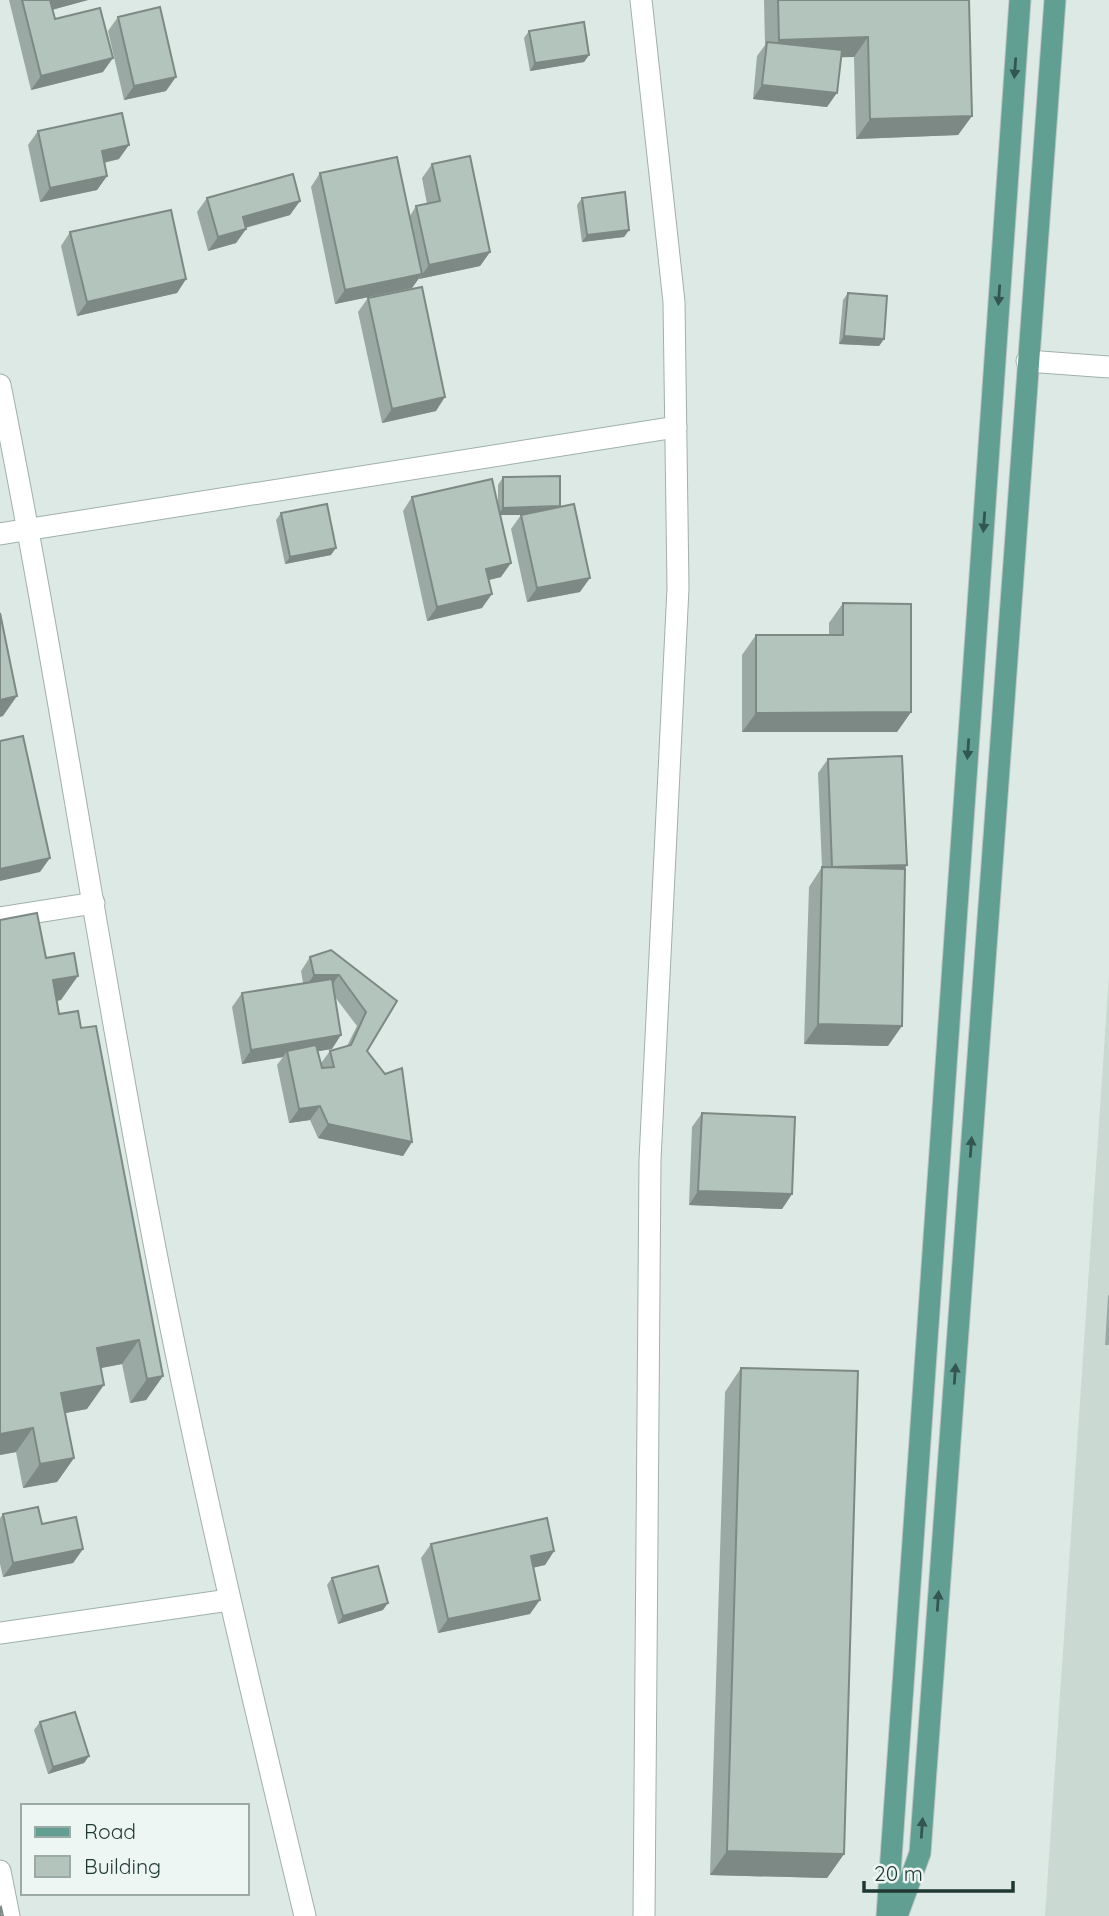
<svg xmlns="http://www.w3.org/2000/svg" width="1109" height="1916" font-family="Quicksand,sans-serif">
<rect width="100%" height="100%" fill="#dde9e4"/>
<!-- built -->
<polygon fill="#cbd9d3" points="1109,975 1109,1916 1045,1916"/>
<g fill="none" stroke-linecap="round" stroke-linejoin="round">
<!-- minor casing -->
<g stroke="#a0b0ab" stroke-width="23">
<g id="minor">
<polyline points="641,0 674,302 678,588 650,1160 644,1916"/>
<polyline points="1027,361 1109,367"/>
<polyline points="0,534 676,427"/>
<polyline points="0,918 94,903"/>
<polyline points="0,1633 229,1600"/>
<polyline points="0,1871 9,1916"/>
</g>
</g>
<!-- tertiary casing -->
<g stroke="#a0b0ab" stroke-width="23">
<path id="tertiary" d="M0 385C56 665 97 947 151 1227 195 1458 250 1687 305 1916"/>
</g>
<!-- primary casing -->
<g stroke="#bcc3c2" stroke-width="23">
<g id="primary">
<polyline points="887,1916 1020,0"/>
<polyline points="897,1916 920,1853 1055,0"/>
</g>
</g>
<!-- minor -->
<use href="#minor" stroke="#fff" stroke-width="21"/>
<!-- tertiary -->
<use href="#tertiary" stroke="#fff" stroke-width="21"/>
<!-- primary -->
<use href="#primary" stroke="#619f92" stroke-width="21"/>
</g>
<!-- wall -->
<g fill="#9aa9a3" fill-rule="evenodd">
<polygon points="9,0 88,0 52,10 55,19 103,72 31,90"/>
<polygon points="764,0 969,0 972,116 958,135 856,139 854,57 841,57 827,107 753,99 757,56 765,45"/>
<polygon points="118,17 166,91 124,100 108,31"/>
<polygon points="529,31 589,55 584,62 530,71 524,38"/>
<polygon points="38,131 119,159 104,163 107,176 97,190 40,202 28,145"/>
<polygon points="432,164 490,252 480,266 419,279 419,278 412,288 335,304 311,187 320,173 410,216 416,206 427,204 422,178"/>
<polygon points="207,198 290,215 246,228 246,229 236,243 208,251 197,212"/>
<polygon points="582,198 629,230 624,237 582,242 577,205"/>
<polygon points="70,232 186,279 177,293 77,316 61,246"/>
<polygon points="848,293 884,339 879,346 839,344 843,300"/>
<polygon points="368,298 436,411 382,423 358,312"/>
<polygon points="503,477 560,506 580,592 527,602 511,529 521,515 500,515 501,577 489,580 482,608 427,621 403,511 412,497 498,504 498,485"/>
<polygon points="281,513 331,555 285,564 276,520"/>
<polygon points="843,603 911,712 897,732 742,732 742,655 756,635 829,635 829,623"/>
<polygon points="828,759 907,865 904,869 888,1046 804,1044 809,887 822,867 818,773"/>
<polygon points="0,920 46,958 61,1000 57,1001 59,1014 163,1376 146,1400 130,1403 122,1364 101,1368 87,1409 65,1413 74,1458 57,1482 23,1488 16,1452 0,1455"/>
<path d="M310 957 397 1001 367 1051 412 1142 403 1156 318 1138 310 1120 289 1123 277 1065 283 1057 242 1064 232 1007 242 993 303 983 301 971ZM335 997 357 1026 347 1046 330 1051 321 1063 318 1051 332 1049Z"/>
<polygon points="702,1113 792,1194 782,1209 689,1205 692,1127"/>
<polygon points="1109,1294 1109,1345 1105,1345 1108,1296"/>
<polygon points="741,1368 844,1854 827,1878 710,1875 725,1392"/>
<polygon points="3,1514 42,1524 83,1549 73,1563 3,1577 0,1564 0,1518"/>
<polygon points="431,1544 554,1551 545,1565 533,1568 530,1614 438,1633 421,1558"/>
<polygon points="332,1578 383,1610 338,1624 327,1585"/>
<polygon points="40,1722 89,1756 84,1763 48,1774 34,1730"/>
</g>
<!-- shaded-wall -->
<g fill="#7d8984">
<polygon points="49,0 88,0 40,13"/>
<polygon points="868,37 854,57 766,59 779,40"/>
<polygon points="589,55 584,62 530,71 535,63"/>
<polygon points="113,58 103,72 31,90 41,76"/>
<polygon points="176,77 166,91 124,100 134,86"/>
<polygon points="762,85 837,93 827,107 753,99"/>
<polygon points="972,116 958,135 856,139 870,119"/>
<polygon points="129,145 119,159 92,165 102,151"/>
<polygon points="107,176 97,190 40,202 50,188"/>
<polygon points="300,201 290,215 233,231 243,217"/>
<polygon points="246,229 236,243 208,251 218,237"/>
<polygon points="629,230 624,237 582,242 587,235"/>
<polygon points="490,252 480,266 419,279 429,265"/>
<polygon points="422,274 412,288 335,304 345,290"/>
<polygon points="186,279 177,293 77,316 87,302"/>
<polygon points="844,336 884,339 879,346 839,344"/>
<polygon points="445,397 436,411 382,423 392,409"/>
<polygon points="560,507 555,515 498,515 503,508"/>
<polygon points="336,548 331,555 285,564 290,557"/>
<polygon points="511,563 501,577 476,583 486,569"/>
<polygon points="590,578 580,592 527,602 537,588"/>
<polygon points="492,594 482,608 427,621 437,607"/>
<polygon points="17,696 3,716 0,717 0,700"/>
<polygon points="911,712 897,732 742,732 756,713"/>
<polygon points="50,858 40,872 0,881 0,869"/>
<polygon points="907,865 898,879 832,868"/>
<polygon points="314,975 339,975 329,989 304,989"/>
<polygon points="78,976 61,1000 36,1004 53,980"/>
<polygon points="818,1024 902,1026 888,1046 804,1044"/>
<polygon points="341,1035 332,1049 288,1056 287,1051 283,1057 242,1064 251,1050"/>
<polygon points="320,1106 310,1120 289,1123 299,1109"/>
<polygon points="328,1124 412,1142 403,1156 318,1138"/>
<polygon points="698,1191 792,1194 782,1209 689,1205"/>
<polygon points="139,1340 122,1364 80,1372 97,1348"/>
<polygon points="163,1376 146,1400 130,1403 147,1379"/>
<polygon points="104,1385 87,1409 44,1417 61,1393"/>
<polygon points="33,1428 16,1452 0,1455 0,1434"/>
<polygon points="74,1458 57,1482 23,1488 40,1464"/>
<polygon points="83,1549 73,1563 3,1577 13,1563"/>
<polygon points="554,1551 545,1565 521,1570 531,1556"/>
<polygon points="540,1600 530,1614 438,1633 448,1619"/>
<polygon points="388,1603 383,1610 338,1624 343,1616"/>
<polygon points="89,1756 84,1763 48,1774 53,1767"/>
<polygon points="727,1851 844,1854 827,1878 710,1875"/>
</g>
<!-- building -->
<g fill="#b3c4bd" stroke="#7d8984" stroke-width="2">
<polygon points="22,0 50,0 55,19 100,8 113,58 41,76"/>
<polygon points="778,0 969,0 972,116 870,119 868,37 779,40"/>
<polygon points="160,7 176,77 134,86 118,17"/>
<polygon points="584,22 589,55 535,63 529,31"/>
<polygon points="767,42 842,50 837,93 762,85"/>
<polygon points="122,113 129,145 102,151 107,176 50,188 38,131"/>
<polygon points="470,156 490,252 429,265 416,206 440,201 432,164"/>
<polygon points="397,157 422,274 345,290 320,173"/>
<polygon points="293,174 300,201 243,217 246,229 218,237 207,198"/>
<polygon points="625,192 629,230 587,235 582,198"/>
<polygon points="171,210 186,279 87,302 70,232"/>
<polygon points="422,287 445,397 392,409 368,298"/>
<polygon points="848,293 887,296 884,339 844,336"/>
<polygon points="560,476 560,506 503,508 503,477"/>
<polygon points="492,479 511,563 486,569 492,594 437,607 412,497"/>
<polygon points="327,504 336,548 290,557 281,513"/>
<polygon points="574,504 590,578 537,588 521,515"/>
<polygon points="843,603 911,604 911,712 756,713 756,635 843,635"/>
<polygon points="0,613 17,696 0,700"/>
<polygon points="23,736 50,858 0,869 0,741"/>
<polygon points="902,756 907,865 832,867 828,759"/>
<polygon points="822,867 905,869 902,1026 818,1024"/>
<polygon points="37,913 46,958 74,953 78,976 53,980 59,1014 78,1011 81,1028 96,1026 163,1376 147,1379 139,1340 97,1348 104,1385 61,1393 74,1458 40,1464 33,1428 0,1434 0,920"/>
<polygon points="331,950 397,1001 367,1051 385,1074 402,1068 412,1142 328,1124 320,1106 299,1109 287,1051 316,1045 322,1068 334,1067 330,1051 351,1045 366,1012 339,975 314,975 310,957"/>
<polygon points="332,979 341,1035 251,1050 242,993"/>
<polygon points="702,1113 795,1117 792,1194 698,1191"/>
<polygon points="741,1368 858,1371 844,1854 727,1851"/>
<polygon points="38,1507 42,1524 76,1517 83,1549 13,1563 3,1514"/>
<polygon points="547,1518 554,1551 531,1556 540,1600 448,1619 431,1544"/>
<polygon points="378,1566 388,1603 343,1616 332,1578"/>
<polygon points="75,1712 89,1756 53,1767 40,1722"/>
<polygon points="1,1907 3,1916 0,1916 0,1908"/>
</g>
<!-- one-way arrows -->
<defs><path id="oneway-solid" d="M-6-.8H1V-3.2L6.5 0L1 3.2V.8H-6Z" transform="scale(1.75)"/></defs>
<g fill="#335750">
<use href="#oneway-solid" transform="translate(1015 68) rotate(94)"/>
<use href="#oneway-solid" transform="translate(999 295) rotate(94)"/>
<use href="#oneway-solid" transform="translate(984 522) rotate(94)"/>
<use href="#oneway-solid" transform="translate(968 749) rotate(94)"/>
<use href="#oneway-solid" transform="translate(971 1147) rotate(-86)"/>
<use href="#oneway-solid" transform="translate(955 1374) rotate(-86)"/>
<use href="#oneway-solid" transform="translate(938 1601) rotate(-86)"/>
<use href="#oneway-solid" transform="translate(922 1828) rotate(-86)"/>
</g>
<!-- legend -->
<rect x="21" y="1804" width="228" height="91" fill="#edf6f2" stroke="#9baaa6" stroke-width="2"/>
<rect x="35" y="1827" width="35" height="10" fill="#619f92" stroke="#9baaa6" stroke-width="2"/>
<text x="84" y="1839" font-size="21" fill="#1f3833">Road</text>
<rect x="35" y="1856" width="35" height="21" fill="#b3c4bd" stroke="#9baaa6" stroke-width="2"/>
<text x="84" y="1874" font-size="21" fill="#1f3833">Building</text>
<!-- scale -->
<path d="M864 1881v10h149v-10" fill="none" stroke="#1f3833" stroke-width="3.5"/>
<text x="874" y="1881" font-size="21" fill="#1f3833" stroke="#edf6f2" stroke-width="5" paint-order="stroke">20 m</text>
</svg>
